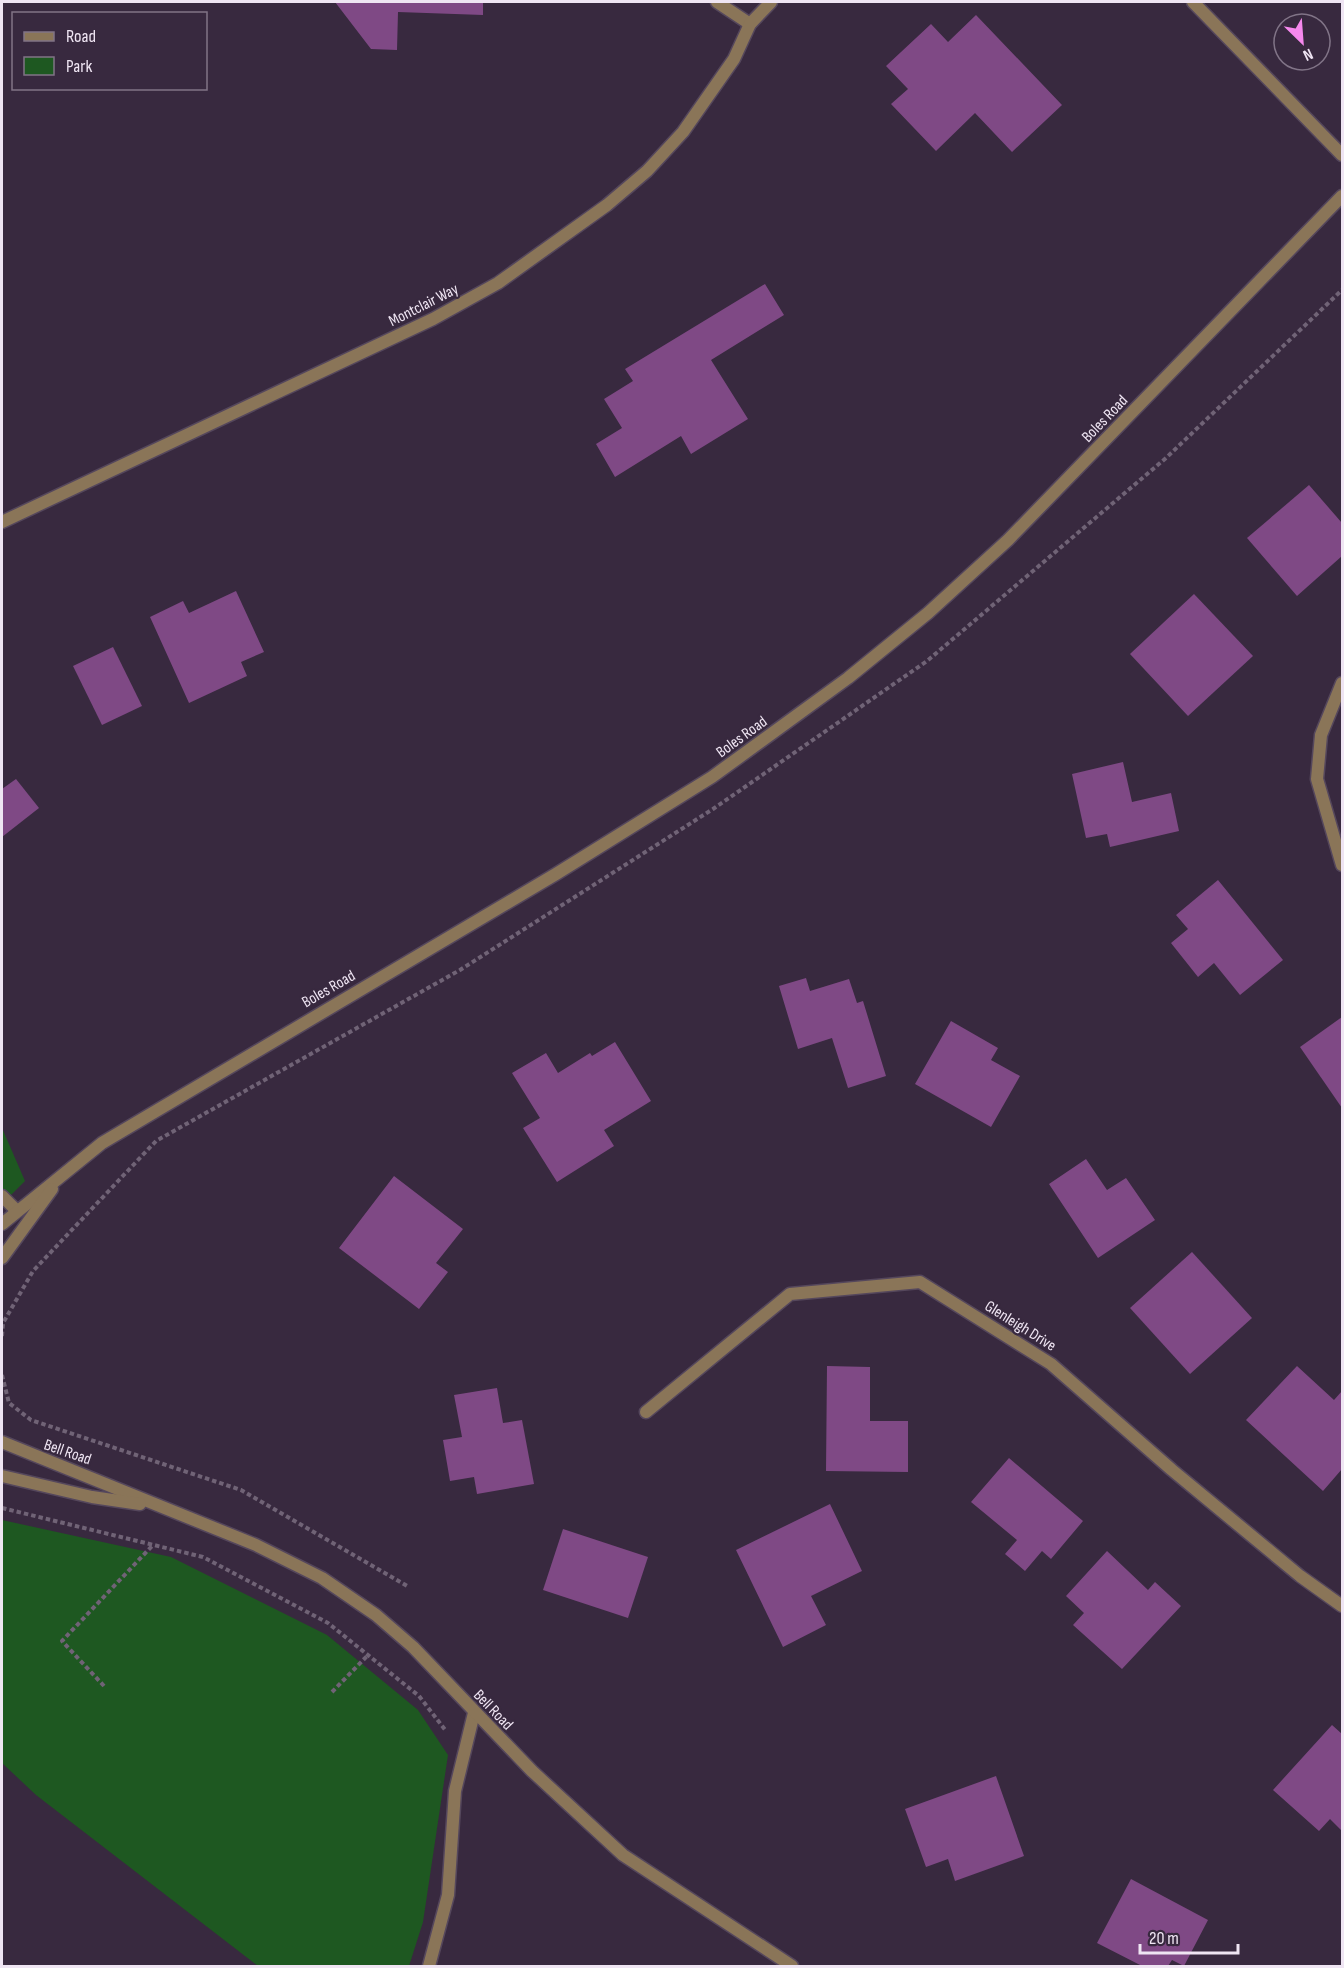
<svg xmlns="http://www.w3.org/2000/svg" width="1344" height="1968" font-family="'Sofia Sans Condensed',sans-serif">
  <rect width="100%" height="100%" fill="#38293f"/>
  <g fill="#1e5821">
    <polygon points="2,1128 25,1181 2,1204"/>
    <polygon points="2,1520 171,1557 327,1635 418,1710 448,1755 423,1922 409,1966 258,1966 36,1795 2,1763"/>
  </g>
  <g fill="#7f4985">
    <polygon points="335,2 483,2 483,15 398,12 397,50 371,49"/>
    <polygon points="976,15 1062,105 1012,152 975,113 936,151 891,104 908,89 886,66 931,24 948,42"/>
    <polygon points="765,284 784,315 711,360 748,419 691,454 681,436 615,477 596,444 622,428 604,399 633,381 625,369"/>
    <polygon points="1309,485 1342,523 1342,556 1297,596 1247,538"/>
    <polygon points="236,591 264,652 241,662 247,676 189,703 150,617 183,601 189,613"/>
    <polygon points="1194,594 1253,656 1188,716 1130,654"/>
    <polygon points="113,647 142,706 102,725 73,666"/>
    <polygon points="1123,762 1132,802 1171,793 1179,831 1110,847 1107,834 1086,838 1072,774"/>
    <polygon points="16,779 39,808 2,837 2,789"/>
    <polygon points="1218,880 1283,960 1240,995 1214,963 1198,977 1171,943 1188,929 1176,915"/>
    <polygon points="806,978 810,991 849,979 857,1003 863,1001 886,1076 848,1088 832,1038 798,1049 779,986"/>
    <polygon points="1342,1017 1342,1108 1300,1047"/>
    <polygon points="951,1021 998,1048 991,1060 1020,1076 991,1127 915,1084"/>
    <polygon points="615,1042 651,1101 604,1130 614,1146 557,1182 523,1128 540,1118 512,1073 546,1053 558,1073 590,1053 592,1056"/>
    <polygon points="1086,1159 1107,1190 1126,1178 1155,1220 1098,1258 1049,1184"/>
    <polygon points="394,1176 463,1229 436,1263 448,1272 419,1309 339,1248"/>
    <polygon points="1192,1252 1252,1318 1190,1374 1130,1308"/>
    <polygon points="827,1366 870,1367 870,1421 908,1421 908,1472 826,1471"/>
    <polygon points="1297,1366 1334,1400 1342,1391 1342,1469 1323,1491 1246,1420"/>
    <polygon points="497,1388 503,1423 522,1420 534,1484 477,1494 474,1477 450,1481 443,1440 462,1437 454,1395"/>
    <polygon points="1009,1458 1083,1521 1051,1559 1042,1551 1025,1571 1005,1554 1017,1540 971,1502"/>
    <polygon points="830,1504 862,1571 811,1596 826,1625 783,1647 736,1550"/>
    <polygon points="563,1529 648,1557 628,1618 543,1590"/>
    <polygon points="1107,1551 1148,1590 1155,1582 1181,1606 1122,1669 1073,1625 1084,1613 1066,1596"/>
    <polygon points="1332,1725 1342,1734 1342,1831 1330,1819 1319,1831 1273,1790"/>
    <polygon points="996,1776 1024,1856 955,1881 948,1859 926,1867 905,1809"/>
    <polygon points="1131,1879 1208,1920 1184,1966 1172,1960 1168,1966 1142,1966 1097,1943"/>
  </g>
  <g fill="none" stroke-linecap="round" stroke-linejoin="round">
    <defs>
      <g id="service">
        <polyline points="2,1196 17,1211"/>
        <polyline points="429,1966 448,1895 455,1791 474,1713"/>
      </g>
      <g id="minor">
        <polyline points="717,2 750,24"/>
        <polyline points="1193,2 1342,155"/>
        <polyline points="2,522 433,319 498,283 607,205 647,171 683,132 734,59 750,24 771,2"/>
        <polyline points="1342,683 1321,735 1317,779 1342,865"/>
        <polyline points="646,1412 790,1294 920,1282 1051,1364 1172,1470 1300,1576 1342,1606"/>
      </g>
      <g id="tertiary">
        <polyline points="2,1224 102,1143 556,874 712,777 848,678 928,613 1008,540 1342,196"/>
        <polyline points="2,1258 52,1189"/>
        <polyline points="2,1442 256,1545 322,1578 376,1615 413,1647 532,1771 623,1855 792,1966"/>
        <polyline points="2,1476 92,1497 140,1504"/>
      </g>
    </defs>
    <use href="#service" stroke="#55475c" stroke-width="15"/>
    <use href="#minor" stroke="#55475c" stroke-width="15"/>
    <use href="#tertiary" stroke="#55475c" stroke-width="15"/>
    <g stroke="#706376" stroke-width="4" stroke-dasharray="4.5 3" stroke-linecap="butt">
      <polyline points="2,1336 3,1323 33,1271 156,1141 460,970 713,809 927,661 1166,458 1342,290"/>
      <polyline points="2,1375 9,1403 31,1420 241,1490 409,1587"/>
      <polyline points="2,1508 203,1557 328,1623 419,1696 446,1731"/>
      <polyline points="104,1686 62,1641 152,1546"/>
      <polyline points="332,1692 368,1655"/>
    </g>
    <use href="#service" stroke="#8a7558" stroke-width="12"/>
    <use href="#minor" stroke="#8a7558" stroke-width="12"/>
    <use href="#tertiary" stroke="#8a7558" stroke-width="12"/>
  </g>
  <g text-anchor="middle" stroke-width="4.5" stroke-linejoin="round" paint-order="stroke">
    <g font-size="16" fill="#efe5f3" stroke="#38293f">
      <text transform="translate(423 304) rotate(-27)" y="6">Montclair Way</text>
      <text transform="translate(1104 418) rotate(-46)" y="6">Boles Road</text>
      <text transform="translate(741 736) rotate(-36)" y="6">Boles Road</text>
      <text transform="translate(328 988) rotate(-30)" y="6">Boles Road</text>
      <text transform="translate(1021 1325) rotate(32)" y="6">Glenleigh Drive</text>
      <text transform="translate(68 1451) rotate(19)" y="6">Bell Road</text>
      <text transform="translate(494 1709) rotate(46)" y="6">Bell Road</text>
    </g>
  </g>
  <rect width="1344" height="1968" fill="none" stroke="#efe5f3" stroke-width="6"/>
  <rect x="12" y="12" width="195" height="78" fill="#38293f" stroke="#817487" stroke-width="1.5"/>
  <rect x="24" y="32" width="30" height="9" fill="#8a7558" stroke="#817487" stroke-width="1.5"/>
  <text x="66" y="42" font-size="18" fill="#efe5f3">Road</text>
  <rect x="24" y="57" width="30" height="18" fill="#1e5821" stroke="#817487" stroke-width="1.5"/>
  <text x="66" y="72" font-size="18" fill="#efe5f3">Park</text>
  <g transform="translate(1302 42) rotate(155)"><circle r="28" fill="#38293f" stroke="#817487" stroke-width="1.5"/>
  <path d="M0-4.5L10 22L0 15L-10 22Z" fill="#f688ed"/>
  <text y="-9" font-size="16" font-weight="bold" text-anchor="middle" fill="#efe5f3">N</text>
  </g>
  <path d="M1140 1944v9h98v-9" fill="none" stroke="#efe5f3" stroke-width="3"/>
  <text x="1149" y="1944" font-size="18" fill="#efe5f3" stroke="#38293f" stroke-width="4.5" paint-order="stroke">20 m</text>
</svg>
